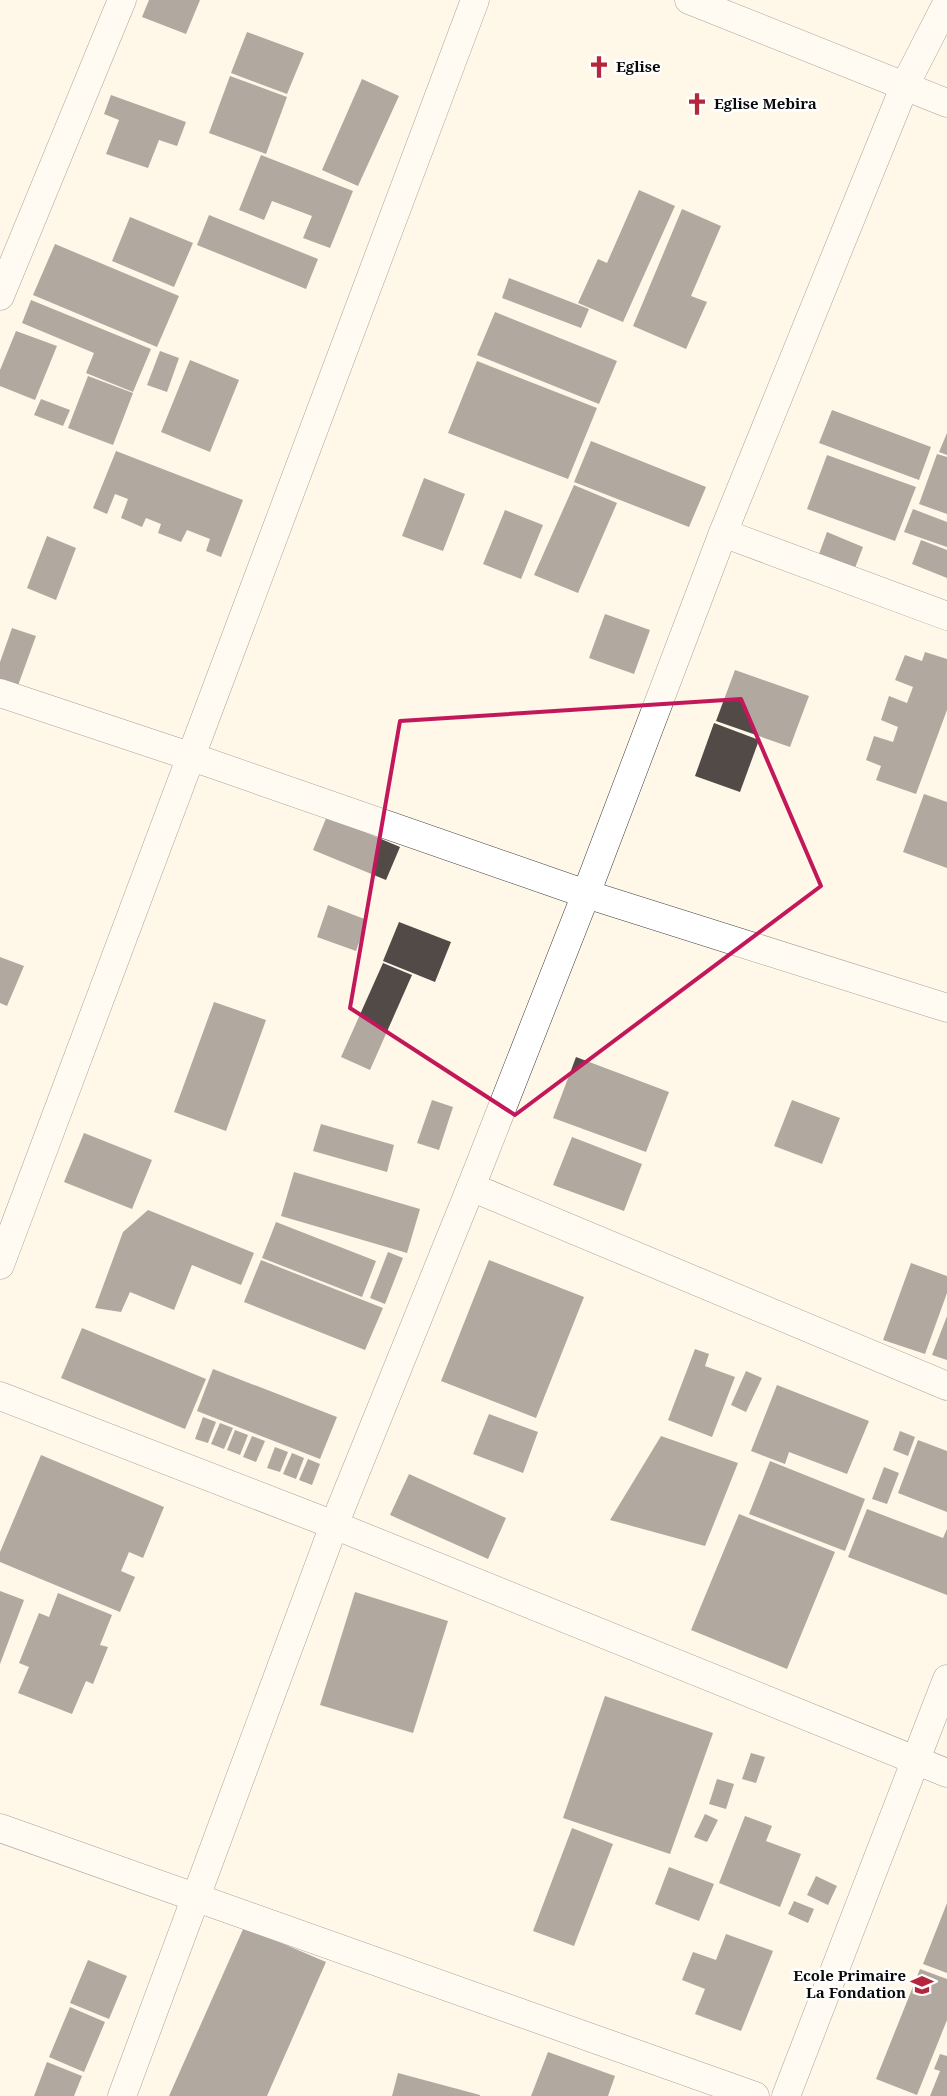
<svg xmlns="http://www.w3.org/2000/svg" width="947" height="2096" font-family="'Noto Serif',serif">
  <rect width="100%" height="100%" fill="#fff7e7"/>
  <g fill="#524a47">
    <polygon points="149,0 200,0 186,34 142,17"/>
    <polygon points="247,32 304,53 287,94 231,73"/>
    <polygon points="230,76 287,97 266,154 209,133"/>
    <polygon points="362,79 399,96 358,186 322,170"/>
    <polygon points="111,95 186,122 177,146 159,140 148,168 106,154 119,120 104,114"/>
    <polygon points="261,155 353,191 330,248 303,238 312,216 272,201 264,220 239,210"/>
    <polygon points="639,190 675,206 623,322 578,303 598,259 607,263"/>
    <polygon points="682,209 721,226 691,296 707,302 686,349 633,326"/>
    <polygon points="209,215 318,259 306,289 197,245"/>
    <polygon points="130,217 193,243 174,287 112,261"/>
    <polygon points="55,244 179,296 157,347 33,295"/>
    <polygon points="509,278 589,309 581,328 502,298"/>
    <polygon points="31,300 151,349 133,392 86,373 94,353 22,323"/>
    <polygon points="495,312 617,361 599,404 477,355"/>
    <polygon points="16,331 57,346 35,400 0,386 0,370"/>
    <polygon points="160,351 179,358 167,392 147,385"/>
    <polygon points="190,360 239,380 210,452 161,432"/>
    <polygon points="477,361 597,408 568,479 448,433"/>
    <polygon points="88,376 133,393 113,445 68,428"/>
    <polygon points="41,399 70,410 63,426 34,415"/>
    <polygon points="832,410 931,447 919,480 819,443"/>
    <polygon points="947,433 947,455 939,452"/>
    <polygon points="591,441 706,487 689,527 574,482"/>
    <polygon points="116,451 243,500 221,557 206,551 210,539 187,530 181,542 158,533 161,524 146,518 142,527 121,518 128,499 115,494 107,514 93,508"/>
    <polygon points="937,454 947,457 947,514 919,504"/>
    <polygon points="827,455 916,487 895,541 807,509"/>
    <polygon points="424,478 465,494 443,551 402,536"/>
    <polygon points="574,485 617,503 578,593 534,575"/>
    <polygon points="913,509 947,522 947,547 904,532"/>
    <polygon points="505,510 543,525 521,579 483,564"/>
    <polygon points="827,532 863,547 855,568 819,554"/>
    <polygon points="47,536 76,548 56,600 27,588"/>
    <polygon points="921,540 947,550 947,578 912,564"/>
    <polygon points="605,614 650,630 634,674 589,658"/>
    <polygon points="12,628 36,636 16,691 0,686 0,662"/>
    <polygon points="925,652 947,659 947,710 916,794 876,780 881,766 866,760 874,736 893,742 898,727 881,720 889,696 907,703 913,687 895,680 905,655 922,661"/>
    <polygon points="735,670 809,696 790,747 716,721"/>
    <polygon points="714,723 759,740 740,792 695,776"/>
    <polygon points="924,794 947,802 947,868 903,852"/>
    <polygon points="327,816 400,847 386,880 313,850"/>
    <polygon points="328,905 367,920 356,951 317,937"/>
    <polygon points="399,922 451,942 435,982 383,961"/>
    <polygon points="0,957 24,966 7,1006 0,1003"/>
    <polygon points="383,963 412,975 370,1070 341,1057"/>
    <polygon points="214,1002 266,1020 226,1131 174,1112"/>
    <polygon points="576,1057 669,1092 646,1152 553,1118"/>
    <polygon points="432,1100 453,1107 439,1150 417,1143"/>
    <polygon points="792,1100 840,1118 822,1164 774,1146"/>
    <polygon points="321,1124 394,1145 387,1172 313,1151"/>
    <polygon points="84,1133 152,1160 132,1209 64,1182"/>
    <polygon points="572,1137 642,1164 624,1211 553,1185"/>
    <polygon points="294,1172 420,1209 407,1253 281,1216"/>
    <polygon points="148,1210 254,1253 241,1285 192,1265 174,1310 130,1292 121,1312 95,1308 123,1232"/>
    <polygon points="276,1222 376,1261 362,1297 262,1258"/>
    <polygon points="388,1252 403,1258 385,1304 370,1298"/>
    <polygon points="261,1260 383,1308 365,1350 244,1302"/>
    <polygon points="489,1260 584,1297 536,1418 441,1381"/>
    <polygon points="911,1263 947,1276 947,1293 925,1354 883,1340"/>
    <polygon points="947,1316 947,1360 932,1355"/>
    <polygon points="82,1328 206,1379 185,1429 61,1378"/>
    <polygon points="695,1349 709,1354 705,1366 735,1377 712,1437 668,1420"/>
    <polygon points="213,1369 337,1417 320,1459 197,1411"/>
    <polygon points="746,1371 762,1378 746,1412 731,1405"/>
    <polygon points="777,1385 869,1421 847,1474 789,1452 785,1464 751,1451"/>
    <polygon points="489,1414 538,1432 523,1473 473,1454"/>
    <polygon points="203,1417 216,1422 208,1443 195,1439"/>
    <polygon points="220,1423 233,1428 224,1449 211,1444"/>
    <polygon points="235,1430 248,1435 240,1455 227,1450"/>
    <polygon points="900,1431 915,1437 908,1456 893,1450"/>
    <polygon points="252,1436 265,1441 256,1462 243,1457"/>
    <polygon points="661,1436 738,1463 705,1546 610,1520"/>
    <polygon points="918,1440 947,1451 947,1512 898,1493"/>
    <polygon points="275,1447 288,1452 280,1472 267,1468"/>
    <polygon points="292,1453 304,1458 296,1479 283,1474"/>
    <polygon points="41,1455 164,1507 143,1558 129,1552 121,1571 135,1577 120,1612 0,1562 0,1552"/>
    <polygon points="308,1459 320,1464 312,1485 299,1480"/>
    <polygon points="770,1461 865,1499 845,1551 749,1514"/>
    <polygon points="884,1467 899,1473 887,1504 872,1499"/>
    <polygon points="409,1474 506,1518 488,1559 390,1515"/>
    <polygon points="867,1509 943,1538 947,1529 947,1595 848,1557"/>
    <polygon points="739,1514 835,1552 787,1669 691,1630"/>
    <polygon points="0,1591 24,1600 0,1664"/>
    <polygon points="355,1592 448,1621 413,1733 320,1705"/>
    <polygon points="58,1593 112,1615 100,1645 108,1647 93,1684 86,1681 72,1714 18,1693 29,1667 19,1663 39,1613 49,1617"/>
    <polygon points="605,1696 713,1733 670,1854 563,1818"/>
    <polygon points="751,1753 765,1757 756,1783 742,1779"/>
    <polygon points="717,1779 734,1784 726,1809 709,1804"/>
    <polygon points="705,1814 718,1820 707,1842 694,1837"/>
    <polygon points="745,1816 772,1826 766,1841 801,1854 780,1907 719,1883"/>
    <polygon points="572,1828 613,1844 574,1946 533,1931"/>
    <polygon points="669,1867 714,1884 699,1921 655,1904"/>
    <polygon points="816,1876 837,1886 828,1905 807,1895"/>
    <polygon points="794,1901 814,1909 808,1923 788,1914"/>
    <polygon points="947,1903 947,1973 923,1964"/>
    <polygon points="244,1927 326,1962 267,2096 169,2096"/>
    <polygon points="726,1934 773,1951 741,2031 695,2014 705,1989 682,1980 693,1952 716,1960"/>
    <polygon points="88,1960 127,1976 109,2019 70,2003"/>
    <polygon points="920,1969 947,1979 947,2020 917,2095 876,2079"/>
    <polygon points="70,2007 105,2022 84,2072 49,2057"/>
    <polygon points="548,2052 615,2076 608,2096 531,2096"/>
    <polygon points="940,2054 947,2056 947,2096 930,2096 940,2071 934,2069"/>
    <polygon points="47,2062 82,2076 74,2096 34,2096"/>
    <polygon points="398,2073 480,2095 480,2096 392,2096"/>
  </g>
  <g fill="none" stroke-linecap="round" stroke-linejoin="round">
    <defs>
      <g id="minor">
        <polyline points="689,0 947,103"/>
        <polyline points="0,296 122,0"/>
        <polyline points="723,533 947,616"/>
        <polyline points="0,693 192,757 586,894 947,1008"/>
        <polyline points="471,1187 947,1386"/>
        <polyline points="0,1265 475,0"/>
        <polyline points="0,1396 334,1525 947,1773"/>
        <polyline points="0,1828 755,2096"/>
        <polyline points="122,2096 334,1525 471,1187 586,894 723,533 905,85 947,3"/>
        <polyline points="786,2096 947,1679"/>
      </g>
    </defs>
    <use href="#minor" stroke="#3d3d3d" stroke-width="29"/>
    <use href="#minor" stroke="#fff" stroke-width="28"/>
  </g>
  <path d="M0 0H947V2096H0ZM 741,699 L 821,886 L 515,1115 L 350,1008 L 400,721 Z" fill="#fff7e7" fill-opacity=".55" fill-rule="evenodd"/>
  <path fill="none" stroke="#c2185b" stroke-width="4" stroke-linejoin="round" d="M 741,699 L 821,886 L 515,1115 L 350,1008 L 400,721 Z"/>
  <defs>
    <symbol id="church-bare" viewBox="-9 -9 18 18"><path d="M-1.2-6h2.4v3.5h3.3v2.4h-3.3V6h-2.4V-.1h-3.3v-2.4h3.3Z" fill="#b5263d" stroke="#fff" stroke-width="2.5" paint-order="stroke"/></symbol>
    <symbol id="school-bare" viewBox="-9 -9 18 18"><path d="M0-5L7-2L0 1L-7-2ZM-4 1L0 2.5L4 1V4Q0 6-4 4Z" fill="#b5263d" stroke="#fff" stroke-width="2.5" paint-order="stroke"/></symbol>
  </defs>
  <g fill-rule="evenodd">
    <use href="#church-bare" x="583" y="51" width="32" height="32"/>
    <use href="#church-bare" x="681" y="88" width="32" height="32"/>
    <use href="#school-bare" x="906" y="1969" width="32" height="32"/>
  </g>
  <g text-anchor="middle" stroke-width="5" stroke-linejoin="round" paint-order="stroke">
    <g font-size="15" font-weight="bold" fill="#0a0a0a" stroke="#fff" text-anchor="start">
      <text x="616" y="72">Eglise</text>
      <text x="714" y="109">Eglise Mebira</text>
      <text x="906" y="1981" text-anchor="end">Ecole Primaire<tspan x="906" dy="17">La Fondation</tspan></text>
    </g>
  </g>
</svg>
